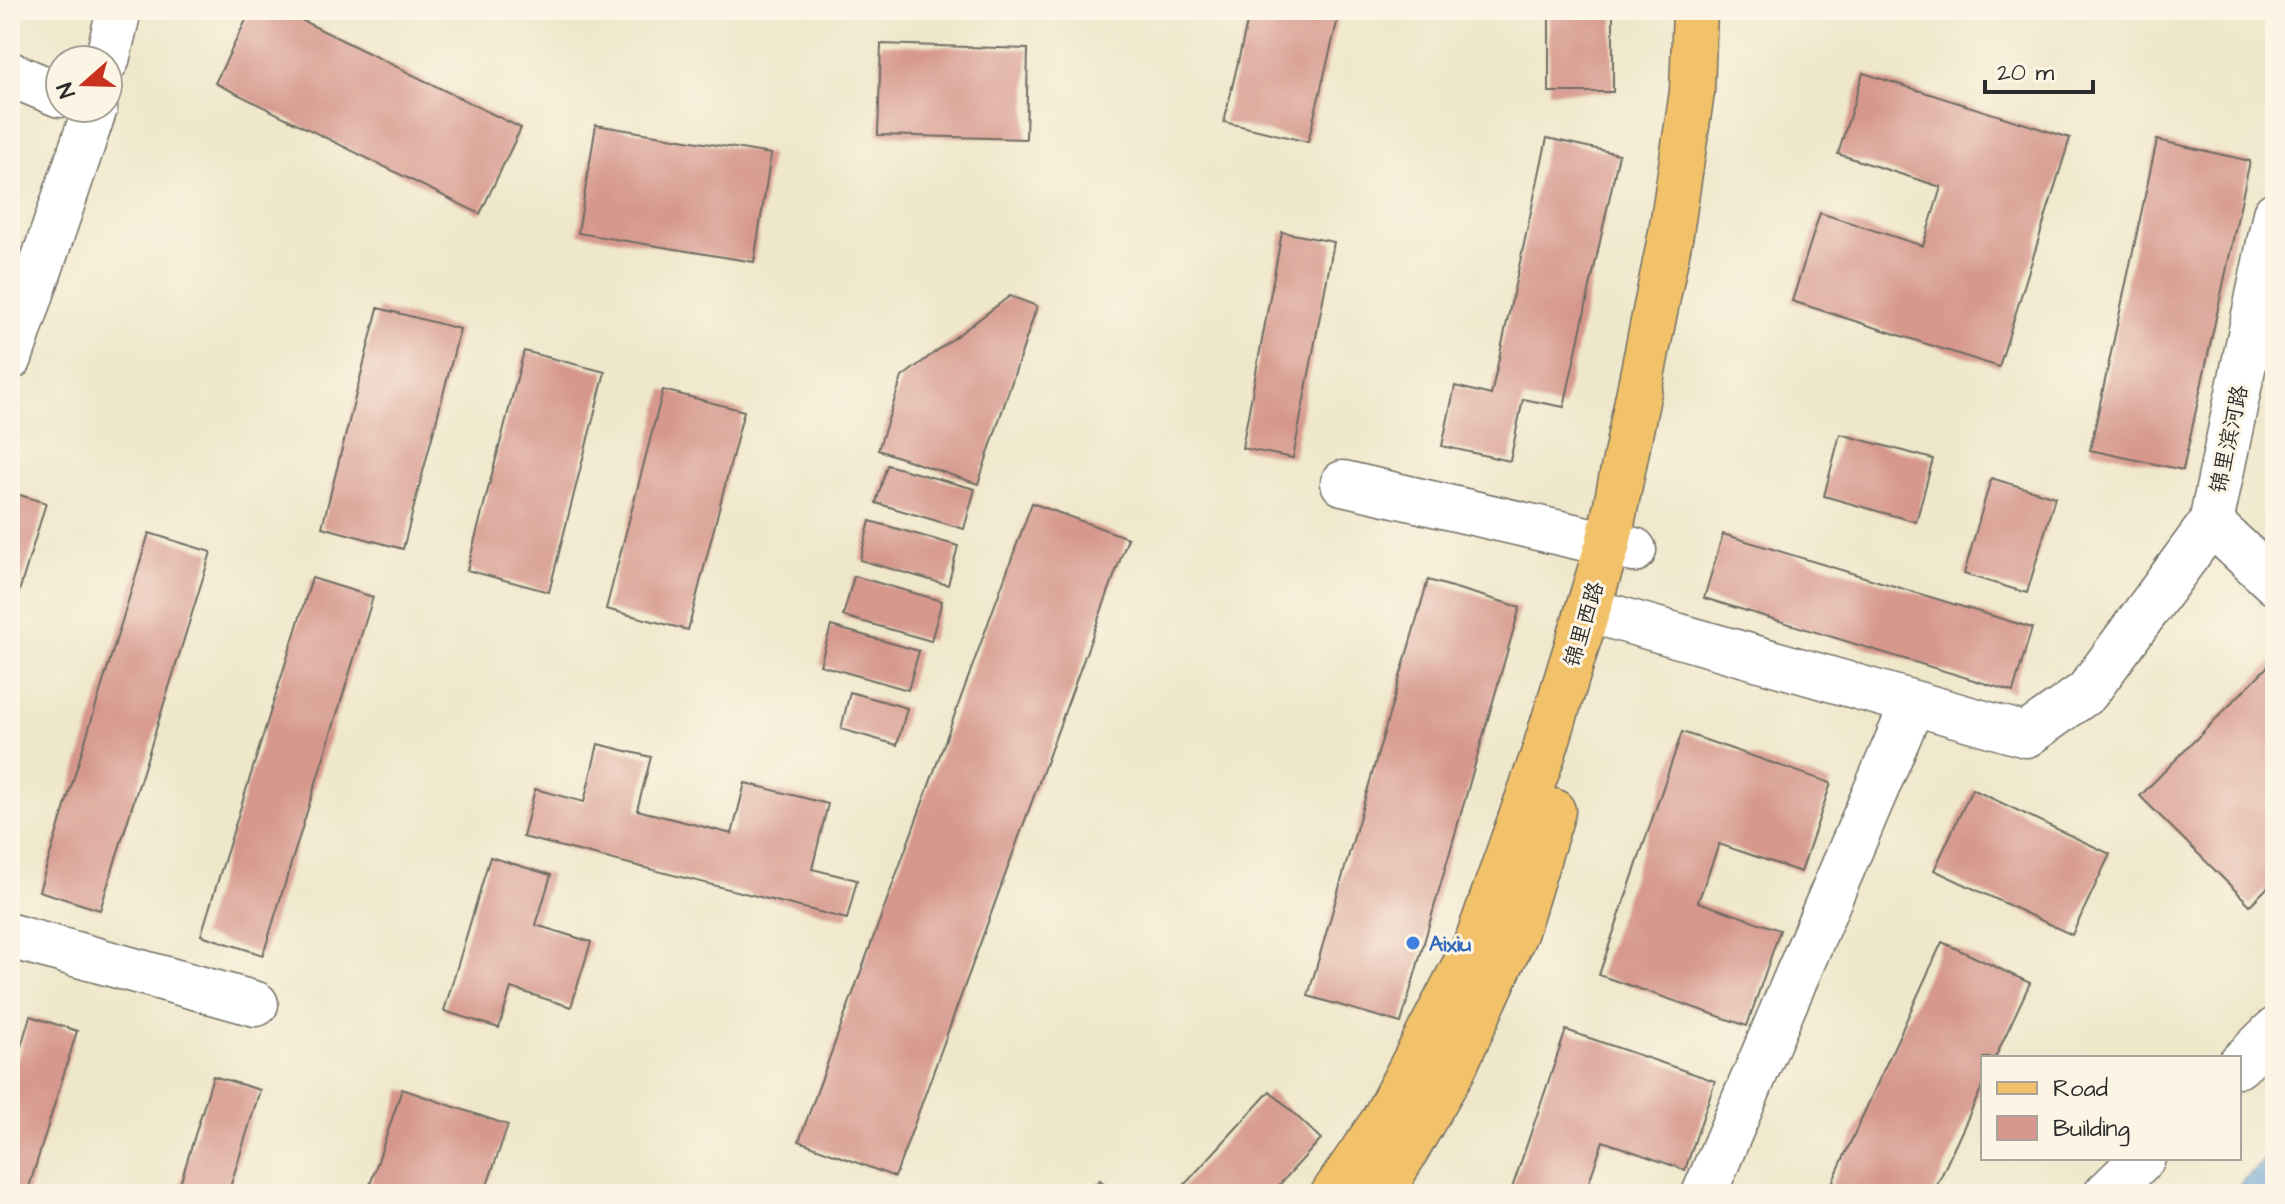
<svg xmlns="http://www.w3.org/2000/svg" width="2285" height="1204" font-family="'Architects Daughter','LXGW WenKai TC',sans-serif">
  <rect width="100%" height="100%" fill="#fcf5e5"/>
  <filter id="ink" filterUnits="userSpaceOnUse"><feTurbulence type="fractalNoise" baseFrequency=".0125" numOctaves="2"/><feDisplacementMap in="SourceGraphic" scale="16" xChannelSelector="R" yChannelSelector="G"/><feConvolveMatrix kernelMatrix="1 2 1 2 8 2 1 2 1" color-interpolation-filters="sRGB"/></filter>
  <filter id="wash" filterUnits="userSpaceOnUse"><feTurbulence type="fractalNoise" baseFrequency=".006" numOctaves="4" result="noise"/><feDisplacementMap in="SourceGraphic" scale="32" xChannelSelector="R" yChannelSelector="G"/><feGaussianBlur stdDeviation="1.8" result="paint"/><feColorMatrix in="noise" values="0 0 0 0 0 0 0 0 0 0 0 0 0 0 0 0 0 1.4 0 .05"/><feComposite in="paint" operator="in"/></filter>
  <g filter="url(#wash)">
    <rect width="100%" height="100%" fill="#efe7ca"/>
    <polygon fill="#65a0d5" stroke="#486680" stroke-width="2" points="2275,1149 2275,1194 2231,1194"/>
    <g id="blocks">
      <g fill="#d6978c">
        <polygon points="251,10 281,10 521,128 480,214 215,83"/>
        <polygon points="1250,10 1340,10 1308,142 1224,122"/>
        <rect x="1549" y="10" width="64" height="82"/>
        <polygon points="881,44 1028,49 1026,139 878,135"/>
        <polygon points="1863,73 2070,138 1999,367 1792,301 1820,213 1923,246 1941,187 1838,154"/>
        <polygon points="596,125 771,154 754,262 578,233"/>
        <polygon points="1547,138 1619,154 1564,407 1523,399 1510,461 1442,446 1455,386 1491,395"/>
        <polygon points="2157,140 2250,161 2183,470 2090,450"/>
        <polygon points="1282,232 1334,242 1293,458 1242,448"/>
        <polygon points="1010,296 1037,306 978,484 878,450 902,377"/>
        <polygon points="378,308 460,329 403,549 322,527"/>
        <polygon points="524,351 605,372 549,592 467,570"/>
        <polygon points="663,390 744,411 688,630 606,609"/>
        <polygon points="1840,434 1933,459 1916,522 1824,496"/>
        <polygon points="887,465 975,489 964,529 876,503"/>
        <polygon points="1991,478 2055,497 2027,593 1964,574"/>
        <polygon points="10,492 46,503 11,618 10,617"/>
        <polygon points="1032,503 1128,538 895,1177 799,1141"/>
        <polygon points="870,521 958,546 948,585 860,560"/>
        <polygon points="149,533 211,552 100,910 39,891"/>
        <polygon points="1723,534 2032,628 2013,692 1704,598"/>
        <polygon points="854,576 942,601 931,641 843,616"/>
        <polygon points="312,578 373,597 263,955 201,935"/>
        <polygon points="1428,580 1520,607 1401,1023 1308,996"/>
        <polygon points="831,626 919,651 908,690 820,665"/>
        <polygon points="2275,659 2275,880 2250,905 2140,796"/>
        <polygon points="850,692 907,708 897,745 841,729"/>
        <polygon points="1682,732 1831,783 1801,872 1719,844 1698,902 1780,930 1747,1026 1599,975"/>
        <polygon points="598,744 651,757 637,810 732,834 745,783 828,804 812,869 857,880 847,919 523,837 535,789 584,802"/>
        <polygon points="1972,789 2110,854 2072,935 1934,870"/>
        <polygon points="490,857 551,875 536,925 591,942 571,1007 511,988 499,1028 444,1011"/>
        <polygon points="1942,942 2030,983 1995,1058 1983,1058 1983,1085 1933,1194 1827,1194"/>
        <polygon points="30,1016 77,1031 27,1194 10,1194 10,1084"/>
        <polygon points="1566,1030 1715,1081 1685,1170 1603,1141 1585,1194 1510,1194"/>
        <polygon points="213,1076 260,1090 228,1194 177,1194"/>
        <polygon points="402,1089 508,1125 484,1194 367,1194"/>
        <polygon points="1270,1091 1321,1139 1271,1194 1176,1194"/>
        <polygon points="1100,1180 1115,1194 1088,1194"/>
      </g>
    </g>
  </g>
  <g filter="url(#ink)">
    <use href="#blocks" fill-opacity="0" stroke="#706d63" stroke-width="2"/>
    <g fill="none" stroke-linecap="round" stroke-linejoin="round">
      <defs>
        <g id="minor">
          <polyline points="107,60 119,10"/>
          <polyline points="10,74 60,95"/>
          <polyline points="10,358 95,108"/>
          <polyline points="1343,483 1634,550"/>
          <polyline points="2211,523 2275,214"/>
          <polyline points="1613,617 2026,735 2087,692 2211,523 2275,583"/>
          <polyline points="10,936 256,1004"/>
          <polyline points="2239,1065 2275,1030"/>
          <polyline points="1704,1194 1913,703"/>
          <polyline points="2106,1194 2143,1158"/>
        </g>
        <g id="major">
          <polyline points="1333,1194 1383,1121 1477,941 1543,755 1608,544 1671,233 1692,92 1695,10"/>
          <polyline points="1381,1194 1453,1070 1516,931 1553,811"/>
        </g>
      </defs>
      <use href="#minor" stroke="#706d63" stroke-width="47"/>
      <use href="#major" stroke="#706d63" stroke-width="47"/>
      <use href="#minor" stroke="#fff" stroke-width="44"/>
      <use href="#major" stroke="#f2c26a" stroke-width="44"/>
    </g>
  </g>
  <circle fill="#3f7fe0" stroke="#fcf5e5" stroke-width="3" cx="1413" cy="943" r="8"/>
  <g text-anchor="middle" stroke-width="6" stroke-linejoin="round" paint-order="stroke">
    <g font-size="22" fill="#2b2b2b" stroke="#fcf5e5">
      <text transform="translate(2228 439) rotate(-78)" y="8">锦里滨河路</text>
      <text transform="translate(1583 624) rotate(-73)" y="8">锦里西路</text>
    </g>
    <g font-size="22" font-weight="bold" fill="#366cbe" stroke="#fcf5e5" text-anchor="start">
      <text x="1429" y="951">Aixiu</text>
    </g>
  </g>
  <rect width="2285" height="1204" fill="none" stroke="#fcf5e5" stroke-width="40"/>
  <rect x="1981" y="1056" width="260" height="104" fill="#fcf5e5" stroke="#a8a49b" stroke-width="2"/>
  <rect x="1997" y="1082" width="40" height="12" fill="#f2c26a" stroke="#a8a49b" stroke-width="2"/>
  <text x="2053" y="1096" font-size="24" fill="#2b2b2b">Road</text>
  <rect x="1997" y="1116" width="40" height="24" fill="#d6978c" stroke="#a8a49b" stroke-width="2"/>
  <text x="2053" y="1136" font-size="24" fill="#2b2b2b">Building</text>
  <g transform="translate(84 84) rotate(250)"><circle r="38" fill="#fcf5e5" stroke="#a8a49b" stroke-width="2"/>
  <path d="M0-6L14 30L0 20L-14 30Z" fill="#c8321e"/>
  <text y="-12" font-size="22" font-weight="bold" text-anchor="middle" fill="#2b2b2b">N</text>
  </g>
  <path d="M1985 80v12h108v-12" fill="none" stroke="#2b2b2b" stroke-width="4"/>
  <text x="1997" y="80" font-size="24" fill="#2b2b2b" stroke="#fcf5e5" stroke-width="6" paint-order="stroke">20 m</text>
</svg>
